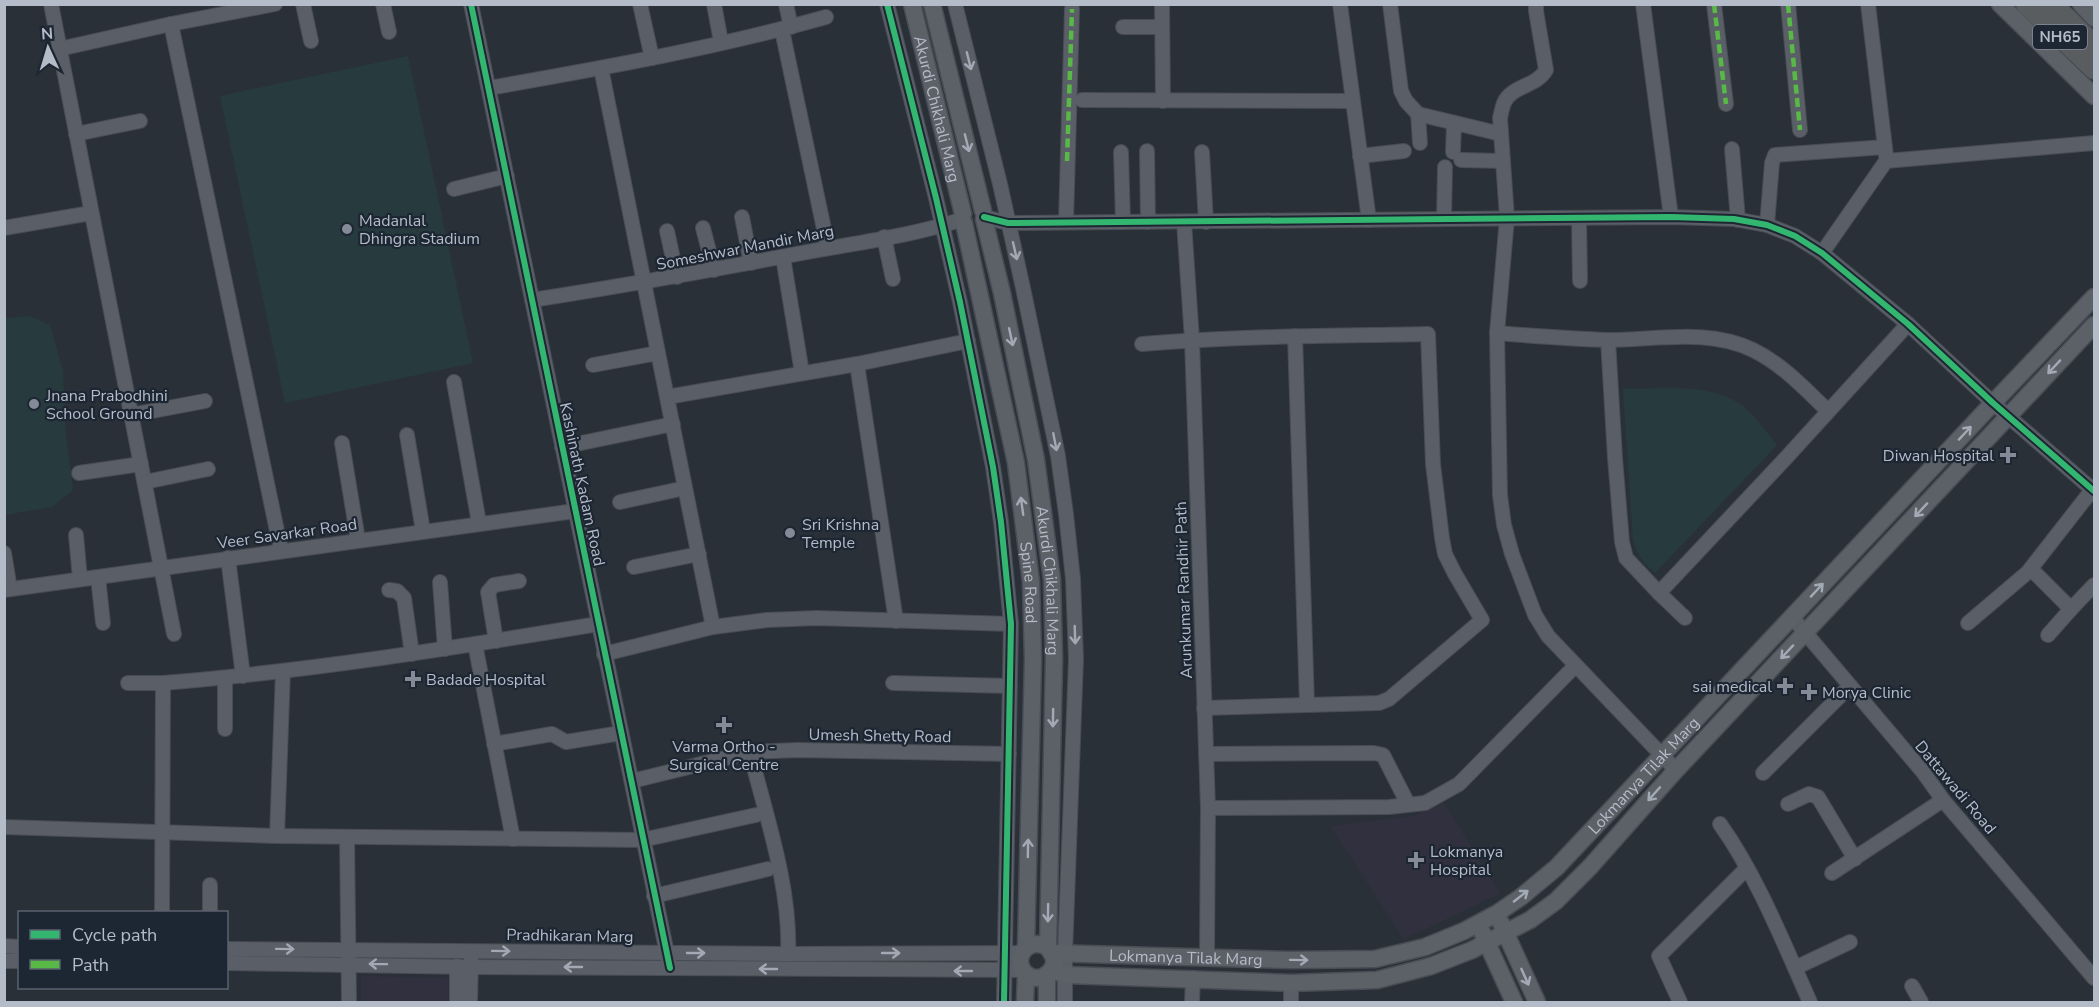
<svg xmlns="http://www.w3.org/2000/svg" width="2099" height="1007" font-family="'Nunito Sans',sans-serif">
  <rect width="100%" height="100%" fill="#2a3038"/>
  <g fill="#31303e">
    <polygon points="1444,803 1500,894 1404,939 1330,826 1413,816"/>
    <polygon points="361,976 461,978 460,1002 361,1002"/>
  </g>
  <g fill="#273a3e">
    <polygon points="408,56 473,363 285,403 220,96"/>
    <polygon points="30,316 50,325 63,371 66,436 73,490 52,507 5,515 5,318"/>
    <path d="M 1623,389 C 1661,389 1712,382 1744,407 C 1756,417 1767,433 1777,445 L 1655,573 C 1643,563 1638,555 1633,540 Z"/>
  </g>
  <g fill="none" stroke-linecap="round" stroke-linejoin="round">
    <defs>
      <g id="minor">
        <polyline points="51,4 174,634"/>
        <polyline points="303,4 311,41"/>
        <polyline points="383,4 389,32"/>
        <polyline points="471,4 670,968"/>
        <polyline points="640,4 652,58"/>
        <polyline points="714,4 721,42"/>
        <polyline points="786,4 791,27"/>
        <polyline points="887,4 936,198 960,302 993,467 1001,522 1011,624 1004,1002"/>
        <polyline points="955,4 1000,184 1023,288 1058,456 1066,514 1073,579 1076,659 1065,954 1065,1002"/>
        <polyline points="1162,4 1163,101"/>
        <polyline points="1340,4 1369,220"/>
        <polyline points="1390,4 1401,91 1406,101 1418,114 1501,134"/>
        <path d="M 1536,4 L 1536,11 L 1546,70 C 1536,87 1512,85 1504,103 C 1502,108 1501,114 1500,118 L 1507,218 L 1497,333 L 1500,495 L 1504,525 L 1512,554 L 1535,615 L 1548,636 L 1676,770"/>
        <polyline points="1643,4 1671,217"/>
        <polyline points="1714,4 1726,104"/>
        <polyline points="1788,4 1800,130"/>
        <polyline points="1868,4 1886,156"/>
        <polyline points="171,24 281,550"/>
        <polyline points="1123,27 1162,27"/>
        <polyline points="782,30 828,248"/>
        <polyline points="59,49 171,24 275,4"/>
        <polyline points="601,68 713,627"/>
        <path d="M 489,88 C 602,68 716,48 826,17"/>
        <polyline points="1082,100 1352,101"/>
        <polyline points="1418,114 1420,143"/>
        <polyline points="76,134 140,121"/>
        <polyline points="1732,149 1738,220"/>
        <polyline points="1147,151 1148,222"/>
        <polyline points="1121,152 1123,222"/>
        <polyline points="1202,152 1206,222"/>
        <polyline points="1453,152 1454,123"/>
        <polyline points="1360,156 1404,151"/>
        <polyline points="1461,160 1503,161"/>
        <polyline points="454,189 507,176"/>
        <polyline points="742,217 751,263"/>
        <polyline points="984,217 1008,223 1671,217 1734,219 1767,225 1795,236 1822,253 1908,324 1993,403 2094,491"/>
        <polyline points="1579,218 1580,281"/>
        <polyline points="1444,219 1445,167"/>
        <polyline points="1066,222 1072,9"/>
        <polyline points="1184,222 1192,340 1208,808 1207,957"/>
        <polyline points="1767,225 1772,163 1775,155 1885,147"/>
        <polyline points="4,228 91,213"/>
        <polyline points="703,228 714,270"/>
        <polyline points="667,231 677,277"/>
        <polyline points="884,237 893,279"/>
        <polyline points="1822,253 1886,161 2094,143"/>
        <polyline points="783,257 802,373"/>
        <path d="M 532,300 C 622,286 712,270 802,253 C 855,243 912,236 963,219"/>
        <path d="M 1497,333 C 1534,336 1571,339 1608,340 C 1656,340 1708,328 1753,350 C 1782,364 1805,389 1828,411"/>
        <polyline points="1295,336 1307,704"/>
        <polyline points="1608,340 1615,458 1622,542 1626,558 1659,593 1785,459 1908,324"/>
        <path d="M 1142,344 C 1237,336 1332,336 1428,334 L 1433,464 L 1442,538 L 1445,554 L 1455,574 L 1482,620 L 1389,699 L 1379,703 L 1204,708"/>
        <polyline points="857,364 896,621"/>
        <polyline points="593,365 658,353"/>
        <polyline points="454,382 479,523"/>
        <polyline points="667,397 857,364 968,341"/>
        <polyline points="131,415 205,401"/>
        <polyline points="407,435 423,531"/>
        <polyline points="342,443 358,540"/>
        <polyline points="562,447 673,424"/>
        <polyline points="79,473 141,464"/>
        <polyline points="145,482 208,469"/>
        <polyline points="620,502 685,488"/>
        <polyline points="76,535 80,579"/>
        <polyline points="4,553 10,589"/>
        <polyline points="228,558 243,676"/>
        <polyline points="634,567 699,554"/>
        <polyline points="2031,569 2071,609 2094,585"/>
        <polyline points="98,577 103,623"/>
        <polyline points="440,582 445,649"/>
        <polyline points="4,590 575,511"/>
        <polyline points="389,590 397,591 404,598 412,654"/>
        <polyline points="1659,593 1685,618"/>
        <polyline points="1792,617 1923,772 1943,800 2094,978"/>
        <polyline points="1968,623 2028,572 2092,490"/>
        <polyline points="2048,635 2071,609"/>
        <polyline points="496,641 488,592 494,585 519,581"/>
        <polyline points="475,644 513,839"/>
        <polyline points="604,654 713,627 767,620 817,618 1011,624"/>
        <polyline points="128,683 163,683"/>
        <polyline points="893,683 1010,686"/>
        <polyline points="225,729 225,678"/>
        <polyline points="494,744 552,734 566,742 621,733"/>
        <path d="M 750,752 C 766,816 791,888 788,954"/>
        <polyline points="1206,754 1374,753 1383,755 1408,804"/>
        <polyline points="1763,773 1850,686"/>
        <polyline points="632,781 750,752 797,750 1009,754"/>
        <polyline points="1788,804 1809,794 1818,797 1855,859"/>
        <polyline points="1208,808 1389,807 1425,803 1459,784 1575,666"/>
        <path d="M 1720,824 C 1757,876 1784,944 1810,1002"/>
        <polyline points="4,827 277,836 642,840 756,815"/>
        <polyline points="277,836 283,671"/>
        <polyline points="347,837 349,1002"/>
        <polyline points="1832,873 1943,800"/>
        <polyline points="654,896 768,869"/>
        <path d="M 162,912 L 163,683 C 309,671 454,648 598,624"/>
        <polyline points="210,912 210,885"/>
        <polyline points="4,946 20,947"/>
        <polyline points="226,949 783,954 1022,953"/>
        <polyline points="4,961 20,961"/>
        <polyline points="226,963 471,967 1022,970"/>
        <polyline points="457,966 457,1002"/>
        <polyline points="1795,968 1850,942"/>
        <polyline points="1291,983 1291,1002"/>
        <polyline points="1912,986 1921,1002"/>
        <polyline points="470,1002 471,959"/>
        <polyline points="1192,1002 1193,978"/>
        <polyline points="1680,1002 1659,956 1747,868"/>
      </g>
      <g id="major">
        <path id="s1" d="M 912,4 L 963,214"/>
        <polyline points="932,4 983,211"/>
        <polyline points="2000,4 2094,96"/>
        <polyline points="2081,4 2094,18"/>
        <path id="s2" d="M 984,219 L 1002,293 L 1036,460 L 1052,580 L 1054,659 L 1048,948"/>
        <path id="s3" d="M 964,223 L 1016,463 L 1031,582 L 1033,659 L 1026,948"/>
        <polyline points="1501,923 1537,1002"/>
        <polyline points="1482,932 1514,1002"/>
        <circle cx="1037" cy="961" r="17"/>
        <path id="s4" d="M 1051,953 L 1290,960 L 1375,959 L 1425,947 L 1464,931 L 1496,914 L 1521,897 L 1557,867 L 1993,403 L 2094,297"/>
        <polyline points="1051,970 1066,975 1291,983 1377,980 1431,966 1472,950 1530,920 1556,901 1590,867 1676,770 2094,325"/>
        <polyline points="1025,1002 1026,974"/>
        <polyline points="1047,1002 1047,974"/>
      </g>
      <g id="highway">
        <polyline points="2026,4 2094,69"/>
        <polyline points="2052,4 2094,45"/>
      </g>
    </defs>
    <use href="#minor" stroke="#484c53" stroke-width="16"/>
    <use href="#major" stroke="#484c55" stroke-width="19"/>
    <use href="#highway" stroke="#474c53" stroke-width="22"/>
    <use href="#minor" stroke="#5a5e66" stroke-width="14"/>
    <use href="#major" stroke="#5c6168" stroke-width="16"/>
    <use href="#highway" stroke="#5a5d60" stroke-width="20"/>
    <g stroke="#58b947" stroke-width="4.5" stroke-dasharray="9 4.5" stroke-linecap="butt">
      <polyline points="1714,4 1726,104"/>
      <polyline points="1788,4 1800,130"/>
      <polyline points="1067,161 1072,9"/>
    </g>
    <defs>
      <g id="cycleway">
        <polyline points="471,4 670,968"/>
        <polyline points="887,4 936,198 960,302 993,467 1001,522 1011,624 1004,1002"/>
        <polyline points="984,217 1008,223 1671,217 1734,219 1767,225 1795,236 1822,253 1908,324 1993,403 2094,491"/>
      </g>
    </defs>
    <use href="#cycleway" stroke="#1d2633" stroke-width="10"/>
    <use href="#cycleway" stroke="#33b770" stroke-width="6"/>
  </g>
  <defs><path id="oneway-shaft" d="M-6 0H5M1.5-3L5.5 0L1.5 3" fill="none" stroke-width="1.6" stroke-linecap="round" stroke-linejoin="round" transform="scale(1.5)"/></defs>
  <g stroke="#a2a9b5">
    <use href="#oneway-shaft" transform="translate(969 61) rotate(76)"/>
    <use href="#oneway-shaft" transform="translate(1015 251) rotate(77)"/>
    <use href="#oneway-shaft" transform="translate(1055 442) rotate(79)"/>
    <use href="#oneway-shaft" transform="translate(1075 635) rotate(88)"/>
    <use href="#oneway-shaft" transform="translate(285 949) rotate(1)"/>
    <use href="#oneway-shaft" transform="translate(501 951) rotate(1)"/>
    <use href="#oneway-shaft" transform="translate(696 953)"/>
    <use href="#oneway-shaft" transform="translate(891 953)"/>
    <use href="#oneway-shaft" transform="translate(378 964) rotate(-179)"/>
    <use href="#oneway-shaft" transform="translate(573 967) rotate(-180)"/>
    <use href="#oneway-shaft" transform="translate(768 969) rotate(-180)"/>
    <use href="#oneway-shaft" transform="translate(963 971) rotate(-180)"/>
  </g>
  <g stroke="#a2aab6">
    <use href="#oneway-shaft" transform="translate(967 143) rotate(76)"/>
    <use href="#oneway-shaft" transform="translate(1011 337) rotate(78)"/>
    <use href="#oneway-shaft" transform="translate(2054 367) rotate(133)"/>
    <use href="#oneway-shaft" transform="translate(1965 433) rotate(-47)"/>
    <use href="#oneway-shaft" transform="translate(1022 506) rotate(-98)"/>
    <use href="#oneway-shaft" transform="translate(1921 510) rotate(133)"/>
    <use href="#oneway-shaft" transform="translate(1817 590) rotate(-47)"/>
    <use href="#oneway-shaft" transform="translate(1787 652) rotate(133)"/>
    <use href="#oneway-shaft" transform="translate(1053 718) rotate(91)"/>
    <use href="#oneway-shaft" transform="translate(1654 794) rotate(132)"/>
    <use href="#oneway-shaft" transform="translate(1028 848) rotate(-89)"/>
    <use href="#oneway-shaft" transform="translate(1521 896) rotate(-38)"/>
    <use href="#oneway-shaft" transform="translate(1048 913) rotate(91)"/>
    <use href="#oneway-shaft" transform="translate(1299 960) rotate(1)"/>
    <use href="#oneway-shaft" transform="translate(1525 977) rotate(66)"/>
  </g>
  <g fill="#848b96" stroke="#1d2633" stroke-width="2">
    <circle cx="347" cy="229" r="6"/>
    <circle cx="34" cy="404" r="6"/>
    <path d="M2005 446h6v6h6v6h-6v6h-6v-6h-6v-6h6z"/>
    <circle cx="790" cy="533" r="6"/>
    <path d="M410 670h6v6h6v6h-6v6h-6v-6h-6v-6h6z"/>
    <path d="M1782 677h6v6h6v6h-6v6h-6v-6h-6v-6h6z"/>
    <path d="M1806 683h6v6h6v6h-6v6h-6v-6h-6v-6h6z"/>
    <path d="M721 716h6v6h6v6h-6v6h-6v-6h-6v-6h6z"/>
    <path d="M1413 851h6v6h6v6h-6v6h-6v-6h-6v-6h6z"/>
  </g>
  <g text-anchor="middle" stroke-width="4.5" stroke-linejoin="round" paint-order="stroke">
    <rect fill="#1d2633" stroke="#878f9c" stroke-width="1.5" x="2033" y="25" width="54" height="24" rx="4.5"/>
    <g font-size="15" font-weight="bold" fill="#b4bcc9">
      <text x="2060" y="42">NH65</text>
    </g>
    <g font-size="16" fill="#b4bcc9" stroke="#1d2633">
      <text dy="6" stroke="none"><textPath href="#s1" startOffset="108">Akurdi Chikhali Marg</textPath></text>
      <text transform="translate(745 247) rotate(-11)" y="6">Someshwar Mandir Marg</text>
      <text transform="translate(583 484) rotate(78)" y="6">Kashinath Kadam Road</text>
      <text transform="translate(287 533) rotate(-8)" y="6">Veer Savarkar Road</text>
      <text dy="6" stroke="none"><textPath href="#s2" startOffset="368">Akurdi Chikhali Marg</textPath></text>
      <text dy="6" stroke="none"><textPath href="#s3" startOffset="366">Spine Road</textPath></text>
      <text transform="translate(1183 590) rotate(-92)" y="6">Arunkumar Randhir Path</text>
      <text transform="translate(880 735) rotate(1)" y="6">Umesh Shetty Road</text>
      <text dy="6" stroke="none"><textPath href="#s4" startOffset="657">Lokmanya Tilak Marg</textPath></text>
      <text transform="translate(1956 787) rotate(50)" y="6">Dattawadi Road</text>
      <text transform="translate(570 935) rotate(1)" y="6">Pradhikaran Marg</text>
      <text dy="6" stroke="none"><textPath href="#s4" startOffset="135">Lokmanya Tilak Marg</textPath></text>
    </g>
    <g font-size="16" fill="#b4bcc9" stroke="#1d2633" text-anchor="start">
      <text x="359" y="226">Madanlal<tspan x="359" dy="18">Dhingra Stadium</tspan></text>
      <text x="46" y="401">Jnana Prabodhini<tspan x="46" dy="18">School Ground</tspan></text>
      <text x="1994" y="461" text-anchor="end">Diwan Hospital</text>
      <text x="802" y="530">Sri Krishna<tspan x="802" dy="18">Temple</tspan></text>
      <text x="426" y="685">Badade Hospital</text>
      <text x="1772" y="692" text-anchor="end">sai medical</text>
      <text x="1822" y="698">Morya Clinic</text>
      <text x="724" y="752" text-anchor="middle">Varma Ortho -<tspan x="724" dy="18">Surgical Centre</tspan></text>
      <text x="1430" y="857">Lokmanya<tspan x="1430" dy="18">Hospital</tspan></text>
    </g>
  </g>
  <rect width="2099" height="1007" fill="none" stroke="#b4bcc9" stroke-width="12"/>
  <rect x="18" y="911" width="210" height="78" fill="#1d2633" stroke="#59626f" stroke-width="1.5"/>
  <rect x="30" y="930" width="30" height="9" fill="#33b770" stroke="#59626f" stroke-width="1.5"/>
  <text x="72" y="941" font-size="18" fill="#b4bcc9">Cycle path</text>
  <rect x="30" y="960" width="30" height="9" fill="#58b947" stroke="#59626f" stroke-width="1.5"/>
  <text x="72" y="971" font-size="18" fill="#b4bcc9">Path</text>
  <g transform="translate(48 48) rotate(356)" stroke="#1d2633" stroke-width="4.5" paint-order="stroke">
  <path d="M0-4.5L10 22L0 15L-10 22Z" fill="#b4bcc9"/>
  <text y="-9" font-size="16" font-weight="bold" text-anchor="middle" fill="#b4bcc9">N</text>
  </g>
</svg>
